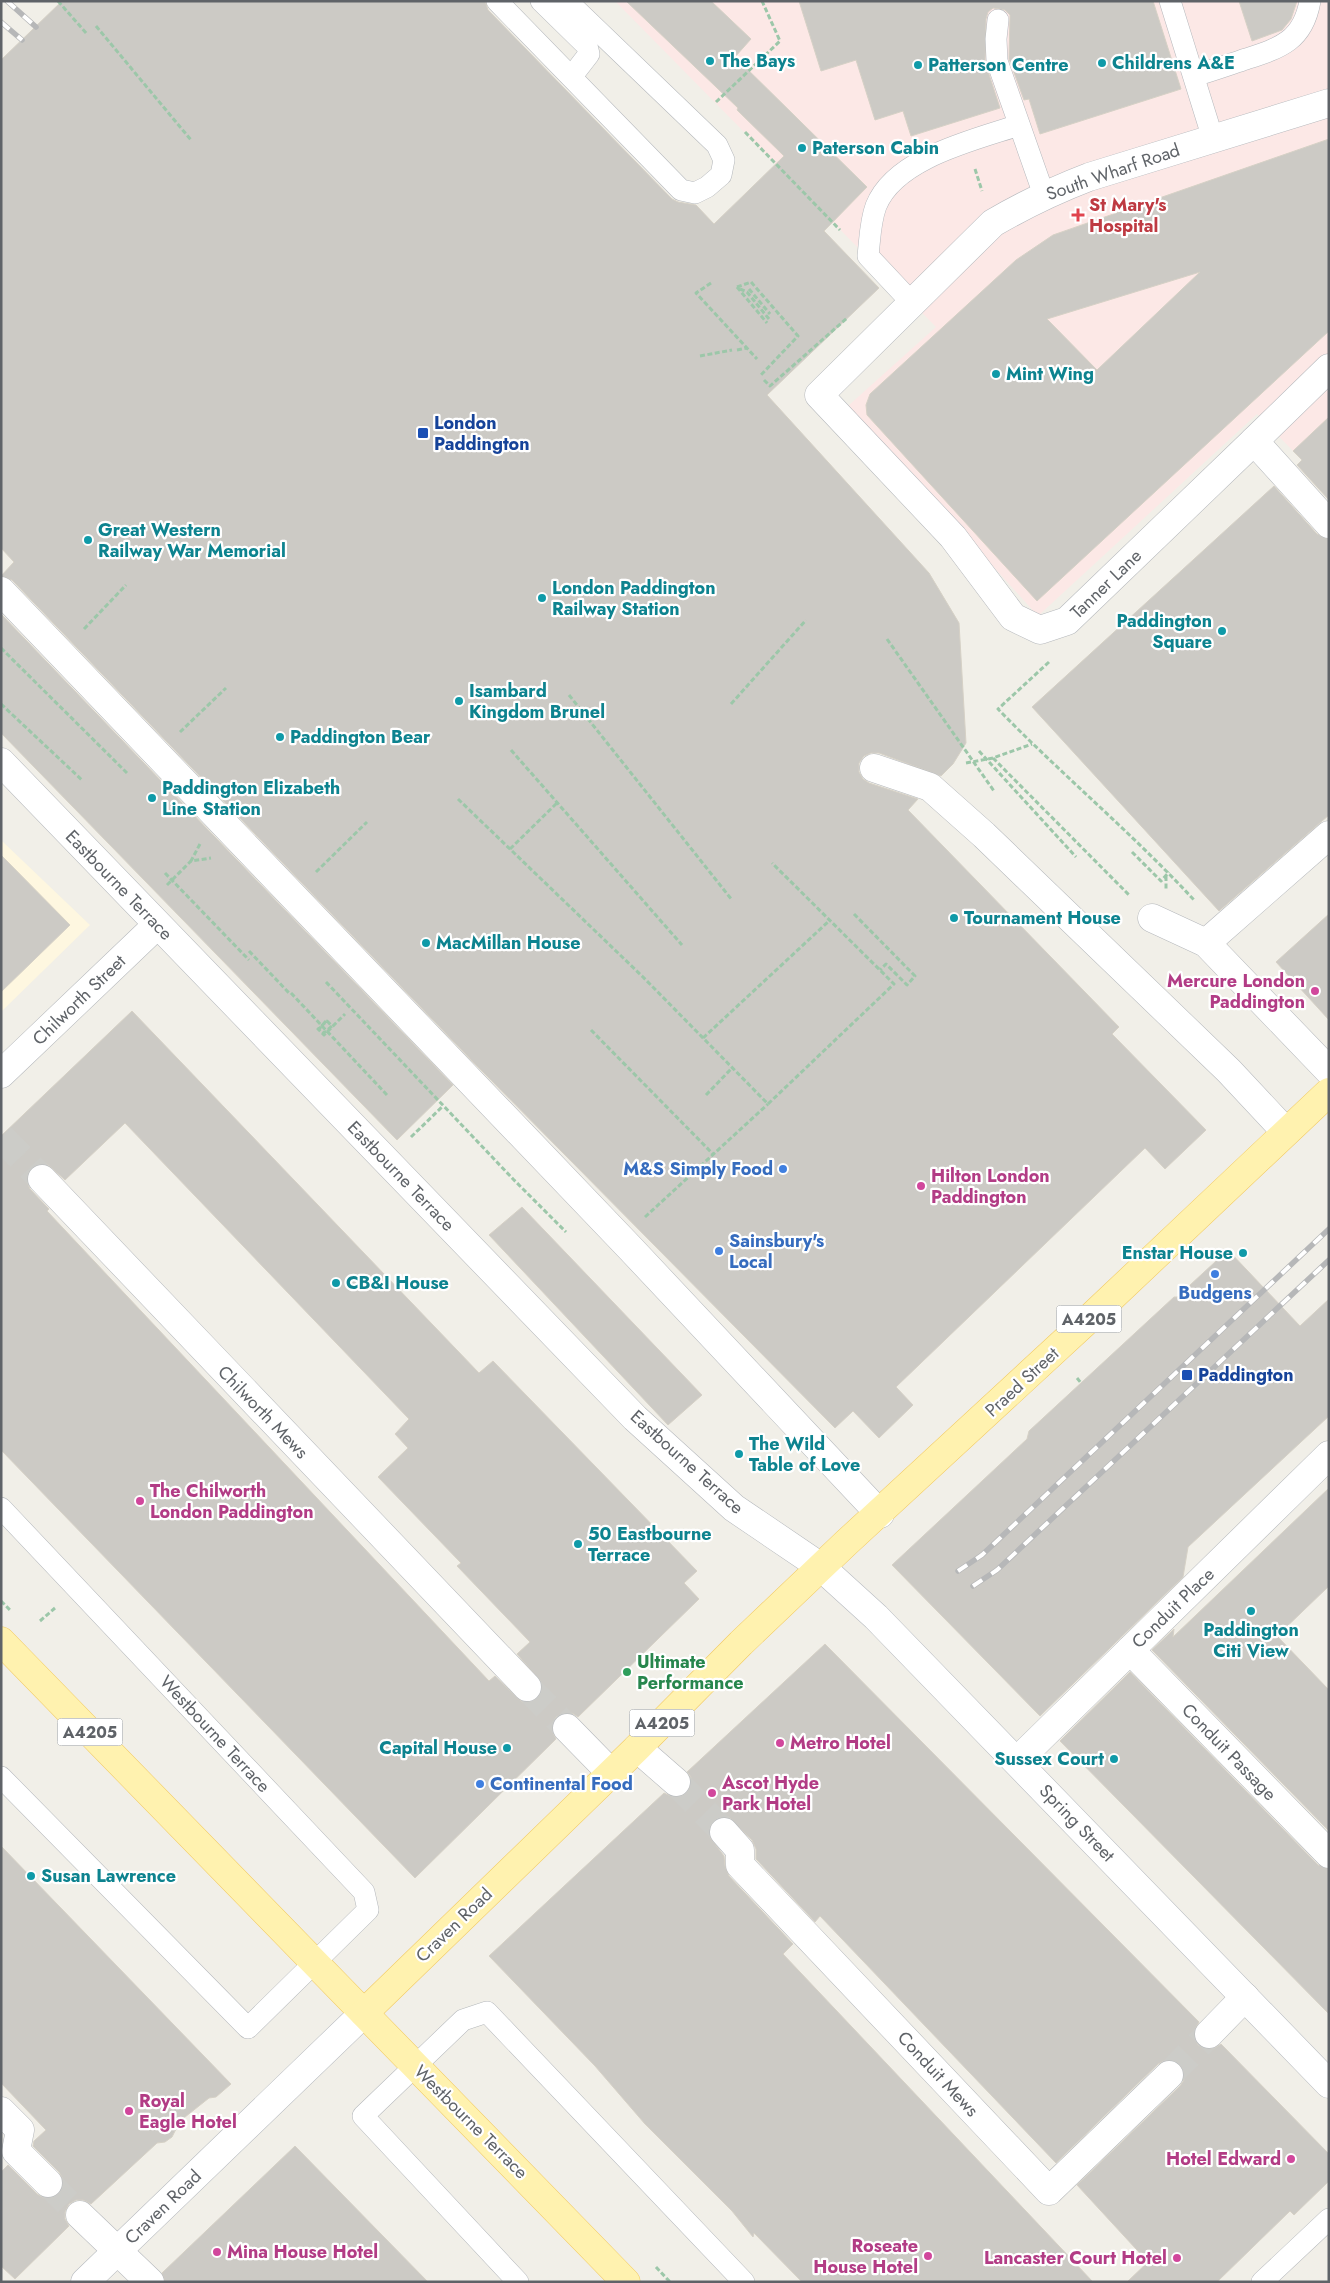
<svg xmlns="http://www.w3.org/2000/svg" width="1330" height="2283" font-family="Jost,sans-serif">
  <rect width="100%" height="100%" fill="#f1efe8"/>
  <polygon fill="#fef7e0" points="1,840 90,925 1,1012"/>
  <polygon fill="#fce8e6" points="615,1 1329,1 1329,488 1257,414 1038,616 848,406 936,327"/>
  <g fill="#cccac5" stroke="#d6d1c6" fill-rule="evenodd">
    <polygon points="62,1 485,1 488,10 672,199 678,202 696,205 714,224 784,156 737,110 738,108 626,1 711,1 751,39 735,57 867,187 824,231 879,288 767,395 929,573 959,623 966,743 953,764 941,776 879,753 871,753 864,756 859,763 859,772 863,779 869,783 918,799 908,810 1119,1027 1112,1034 1206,1130 1165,1169 1145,1148 896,1387 913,1405 879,1438 853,1411 835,1428 475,1064 12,580 1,576 14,562 1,548 1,60"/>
    <polygon points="799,1 1153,1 1181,89 1040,134 1029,99 1024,100 1009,59 1010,15 1005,10 993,8 988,12 986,19 985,62 1000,108 911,136 903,111 875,120 856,60 821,71"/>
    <polygon points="1239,1 1297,1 1291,19 1282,30 1252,41"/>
    <path d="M 1329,139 L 1329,331 L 1037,601 L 867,415 L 866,405 L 870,394 L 1016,260 L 1053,235 ZM 1200,272 L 1097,370 L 1047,319 Z"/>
    <polygon points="1329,417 1329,500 1297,465 1302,460 1293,451"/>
    <polygon points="1274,486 1317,534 1329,539 1329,815 1219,911 1032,707"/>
    <polygon points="1,614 453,1085 397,1140 1,733"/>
    <polygon points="1,855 70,925 1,992"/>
    <polygon points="1329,914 1329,1020 1276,962"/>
    <path d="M 132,1011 L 479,1373 L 493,1361 L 697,1571 L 684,1583 L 699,1599 L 578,1717 L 572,1713 L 564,1713 L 556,1717 L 552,1723 L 552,1731 L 556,1739 L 415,1878 L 1,1450 L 1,1136 ZM 125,1123 L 409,1419 L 395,1434 L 408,1448 L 378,1477 L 461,1563 L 457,1566 L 530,1642 L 517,1654 L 542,1683 L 542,1691 L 537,1699 L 530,1702 L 522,1702 L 495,1676 L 489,1681 L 47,1211 L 49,1209 L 30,1189 L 27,1182 L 27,1175 L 32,1167 L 39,1164 L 47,1164 L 65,1180 Z"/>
    <polygon points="522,1207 702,1395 668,1425 489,1235"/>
    <polygon points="1228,1250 1300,1326 1329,1299 1329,1416 1188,1547 1183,1577 1040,1716 892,1565 1027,1439 1029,1431 1174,1297 1177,1297"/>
    <polygon points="1329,1488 1329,1586 1277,1636 1329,1690 1329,1831 1152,1650 1174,1629 1173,1637"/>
    <polygon points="825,1644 1199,2022 1194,2031 1194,2038 1198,2045 1205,2049 1213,2049 1221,2044 1329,2154 1329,2181 1294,2215 1290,2211 1217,2282 1127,2282 1148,2262 1077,2185 1180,2086 1184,2080 1184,2072 1180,2064 1173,2060 1166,2060 1158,2064 1056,2163 820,1916 815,1922 756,1859 756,1849 752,1840 729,1817 721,1817 713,1821 709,1828 709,1836 724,1856 725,1866 729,1876 793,1944 783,1954 1093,2282 802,2282 754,2233 753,2237 732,2211 645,2124 595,2066 489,1956 664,1793 673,1797 682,1797 687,1793 691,1785 691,1777 687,1772"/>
    <polygon points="1130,1672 1318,1865 1329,1869 1329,2014 1060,1741"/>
    <polygon points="1,1846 231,2084 216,2097 209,2098 180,2121 172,2137 165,2142 157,2143 91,2204 83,2200 76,2200 69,2204 65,2212 65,2219 69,2226 15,2279 1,2266 1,2172 8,2165 37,2194 44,2198 52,2198 59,2194 63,2187 63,2179 59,2172 33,2146 34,2141 46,2130 1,2083"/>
    <polygon points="295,2146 381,2234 428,2282 165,2282 162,2273"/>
  </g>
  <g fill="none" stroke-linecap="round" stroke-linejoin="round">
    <g stroke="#ccccc8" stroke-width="28" stroke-dasharray="28 14" stroke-linecap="butt">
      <polyline points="1,1137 42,1179"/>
      <polyline points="527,1687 567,1728"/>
      <polyline points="676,1782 724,1832"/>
      <polyline points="1169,2075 1209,2034"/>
      <polyline points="48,2183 80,2215"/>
    </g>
    <defs>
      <g id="lane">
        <polyline points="497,1 681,190 695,193 707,187 721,175 724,160 717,145 567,1"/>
        <polyline points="541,1 587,46 589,54 572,76"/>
        <polyline points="1170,1 1213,139"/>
        <polyline points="998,20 996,39 997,61 1044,195"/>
        <path d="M 1194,76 C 1211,71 1228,65 1246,59 C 1280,48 1303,41 1310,1"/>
        <path d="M 913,304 L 868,256 C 870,239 870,222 876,206 C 895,158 974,140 1019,125"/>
        <polyline points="1,1508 364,1892 368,1910 248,2028 1,1777"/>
        <polyline points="518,2282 363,2116 463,2020 487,2012 744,2282"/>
        <polyline points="1262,2282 1329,2219"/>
      </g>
      <g id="street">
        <path d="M 1329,103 L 1089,177 C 1055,190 1024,205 993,223 L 819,395 L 953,537 L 1013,617 L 1040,630 L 1067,621 L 1254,441 L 1329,524"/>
        <polyline points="1254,441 1329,368"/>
        <polyline points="1,591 630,1248 880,1514"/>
        <polyline points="1,762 635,1418 734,1508 821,1567"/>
        <polyline points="874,768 930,787 984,835 1229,1071 1286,1132"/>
        <polyline points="1152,918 1206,943 1329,1071"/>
        <polyline points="1206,943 1329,835"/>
        <polyline points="1,1074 157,925"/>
        <polyline points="42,1179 527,1687"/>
        <polyline points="1130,1650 1329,1854"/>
        <polyline points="567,1728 611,1773"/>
        <polyline points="637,1748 676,1782"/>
        <polyline points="1017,1761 1329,1455"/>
        <polyline points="724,1832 740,1850 740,1865 1049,2191 1169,2075"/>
        <polyline points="1209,2034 1245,1997"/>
        <polyline points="1,2111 20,2130 16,2151 48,2183"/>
        <polyline points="80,2215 150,2282"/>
      </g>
      <g id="secondary">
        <polyline points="821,1567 876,1617 1329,2084"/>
        <polyline points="85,2282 364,2013"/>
      </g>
      <g id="primary">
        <polyline points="1,1641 626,2282"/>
        <polyline points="364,2013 637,1748 741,1643 846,1543 1093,1315 1329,1092"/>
      </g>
    </defs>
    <use href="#lane" stroke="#b5b8bc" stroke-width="22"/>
    <use href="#street" stroke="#b5b8bc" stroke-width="29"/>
    <use href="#secondary" stroke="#b6babf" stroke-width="29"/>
    <use href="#primary" stroke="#f2c960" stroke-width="29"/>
    <g stroke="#9cc7a9" stroke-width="3" stroke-dasharray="5 2.5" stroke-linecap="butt">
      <polyline points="58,1 87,34"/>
      <polyline points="96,26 191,140"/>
      <polyline points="716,102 780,41 762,1"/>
      <polyline points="745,132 840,230"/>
      <polyline points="975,169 982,191"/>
      <polyline points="711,283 696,293 757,359"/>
      <polyline points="737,287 751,282 798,336 760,376"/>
      <polyline points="737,287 767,323"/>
      <polyline points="740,289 747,292 769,319"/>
      <polyline points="749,289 770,314"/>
      <polyline points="737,350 747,348"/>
      <polyline points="700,356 732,350"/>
      <polyline points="764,380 770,386 847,318"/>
      <polyline points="84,629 126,585"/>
      <polyline points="887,639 994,791"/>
      <polyline points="1,648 127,773"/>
      <path d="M 1049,662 L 998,709 C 1061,774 1132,833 1194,900"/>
      <polyline points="569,695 732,900"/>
      <polyline points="1,704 83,781"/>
      <polyline points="731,704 806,620"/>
      <polyline points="180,732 226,688"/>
      <polyline points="511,750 682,945"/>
      <polyline points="979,751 1076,857"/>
      <polyline points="993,758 1130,896"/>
      <polyline points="966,763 993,758 1032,744"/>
      <polyline points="458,799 643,977 768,1104 894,984 772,863"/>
      <polyline points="200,844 191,861 211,858"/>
      <polyline points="510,849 557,803"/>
      <polyline points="1132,852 1161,881 1169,872"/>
      <polyline points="316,872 367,822"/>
      <polyline points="165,873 249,960"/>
      <polyline points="1166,876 1166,889"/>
      <polyline points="167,885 191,861"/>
      <polyline points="854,914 915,976 907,985 886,964 880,970"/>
      <polyline points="249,951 290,994"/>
      <polyline points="326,982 513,1179 566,1232"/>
      <polyline points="291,993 387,1095"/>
      <polyline points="326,1021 319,1029 324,1033 332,1026 327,1021 318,1029 324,1035 345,1014"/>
      <polyline points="591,1030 713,1154"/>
      <polyline points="703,1038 830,920"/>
      <polyline points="706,1095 732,1068"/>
      <polyline points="411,1137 443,1106"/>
      <polyline points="645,1217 768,1104"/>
      <polyline points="1077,1378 1081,1383"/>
      <polyline points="1,1601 10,1610"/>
      <polyline points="40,1621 55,1608"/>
      <polyline points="656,2267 670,2282"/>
    </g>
    <use href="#lane" stroke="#fff" stroke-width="21"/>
    <use href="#street" stroke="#fff" stroke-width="28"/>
    <use href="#secondary" stroke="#fff" stroke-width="28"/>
    <use href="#primary" stroke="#fff2af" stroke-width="28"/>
    <defs>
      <g id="rail">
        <polyline points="7,1 36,27"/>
        <polyline points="1,22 22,40"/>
        <polyline points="958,1571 982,1555 1329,1229"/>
        <polyline points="973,1586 997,1570 1329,1260"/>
      </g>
    </defs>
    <use href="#rail" stroke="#b6b7b8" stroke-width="5.5"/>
    <use href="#rail" stroke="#fff" stroke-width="4" stroke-dasharray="11" stroke-linecap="butt"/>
  </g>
  <g fill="#0f9aa8" stroke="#fff" stroke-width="2">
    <circle cx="710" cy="61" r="5"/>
    <circle cx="1102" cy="63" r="5"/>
    <circle cx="918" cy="65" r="5"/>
    <circle cx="802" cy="148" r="5"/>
    <circle cx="996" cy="374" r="5"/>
    <circle cx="88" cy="540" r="5"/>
    <circle cx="542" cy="598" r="5"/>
    <circle cx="1222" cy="631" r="5"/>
    <circle cx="459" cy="701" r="5"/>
    <circle cx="280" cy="737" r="5"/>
    <circle cx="152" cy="798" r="5"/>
    <circle cx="954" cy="918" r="5"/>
    <circle cx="426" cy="943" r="5"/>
    <circle cx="1243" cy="1253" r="5"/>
    <circle cx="336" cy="1283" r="5"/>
    <circle cx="739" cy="1454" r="5"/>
    <circle cx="578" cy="1544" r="5"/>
    <circle cx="1251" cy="1611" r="5"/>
    <circle cx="507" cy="1748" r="5"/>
    <circle cx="1114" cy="1759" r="5"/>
    <circle cx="31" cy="1876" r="5"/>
  </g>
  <path fill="#e0444e" stroke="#fff" stroke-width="2" d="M1075.5 207.5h5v5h5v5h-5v5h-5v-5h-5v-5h5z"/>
  <g fill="#1a4fb4" stroke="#fff" stroke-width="2">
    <rect x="417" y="427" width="12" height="12" rx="2.5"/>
    <rect x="1181" y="1369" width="12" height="12" rx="2.5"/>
  </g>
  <g fill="#d1479c" stroke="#fff" stroke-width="2">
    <circle cx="1315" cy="991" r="5"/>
    <circle cx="921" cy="1186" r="5"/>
    <circle cx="140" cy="1501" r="5"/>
    <circle cx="780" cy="1743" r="5"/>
    <circle cx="712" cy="1793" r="5"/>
    <circle cx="129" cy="2111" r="5"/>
    <circle cx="1291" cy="2159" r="5"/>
    <circle cx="217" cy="2252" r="5"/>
    <circle cx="928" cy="2256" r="5"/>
    <circle cx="1177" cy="2258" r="5"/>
  </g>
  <g fill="#3f7fe0" stroke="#fff" stroke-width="2">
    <circle cx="783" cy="1169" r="5"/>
    <circle cx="719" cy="1251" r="5"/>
    <circle cx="1215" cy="1274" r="5"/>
    <circle cx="480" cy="1784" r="5"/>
  </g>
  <circle fill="#2e9e5b" stroke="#fff" stroke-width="2" cx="627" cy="1672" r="5"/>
  <g text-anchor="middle" stroke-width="4.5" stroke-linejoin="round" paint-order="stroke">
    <g fill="#fff" stroke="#8f9295" stroke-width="1">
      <rect x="1056.5" y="1305.5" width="65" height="27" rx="4"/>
      <rect x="629.5" y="1709.5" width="65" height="27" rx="4"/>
      <rect x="57.5" y="1718.5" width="65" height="27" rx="4"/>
    </g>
    <g font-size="16" font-weight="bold" fill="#5f6368">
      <text x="1089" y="1325">A4205</text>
      <text x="662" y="1729">A4205</text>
      <text x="90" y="1738">A4205</text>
    </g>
    <g font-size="18" font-weight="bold" fill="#0d838f" stroke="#fff" text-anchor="start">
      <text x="720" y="67">The Bays</text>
      <text x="1112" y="69">Childrens A&amp;E</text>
      <text x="928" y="71">Patterson Centre</text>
      <text x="812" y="154">Paterson Cabin</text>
      <text x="1006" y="380">Mint Wing</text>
      <text x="98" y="536">Great Western<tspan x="98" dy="21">Railway War Memorial</tspan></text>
      <text x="552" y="594">London Paddington<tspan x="552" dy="21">Railway Station</tspan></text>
      <text x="1212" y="627" text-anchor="end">Paddington<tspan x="1212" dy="21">Square</tspan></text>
      <text x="469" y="697">Isambard<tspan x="469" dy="21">Kingdom Brunel</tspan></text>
      <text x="290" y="743">Paddington Bear</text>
      <text x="162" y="794">Paddington Elizabeth<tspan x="162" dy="21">Line Station</tspan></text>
      <text x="964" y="924">Tournament House</text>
      <text x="436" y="949">MacMillan House</text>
      <text x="1233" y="1259" text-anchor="end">Enstar House</text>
      <text x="346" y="1289">CB&amp;I House</text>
      <text x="749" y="1450">The Wild<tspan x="749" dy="21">Table of Love</tspan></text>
      <text x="588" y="1540">50 Eastbourne<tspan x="588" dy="21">Terrace</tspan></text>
      <text x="1251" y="1636" text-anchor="middle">Paddington<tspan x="1251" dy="21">Citi View</tspan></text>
      <text x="497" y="1754" text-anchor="end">Capital House</text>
      <text x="1104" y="1765" text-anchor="end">Sussex Court</text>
      <text x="41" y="1882">Susan Lawrence</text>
    </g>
    <g font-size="18" fill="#5f6368" stroke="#fff">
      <text transform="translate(1113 172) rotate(-19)" y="6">South Wharf Road</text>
      <text transform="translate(1106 584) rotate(-44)" y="6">Tanner Lane</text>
      <text transform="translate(119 885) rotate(46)" y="6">Eastbourne Terrace</text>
      <text transform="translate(79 1000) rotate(-44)" y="6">Chilworth Street</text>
      <text transform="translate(401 1176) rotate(46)" y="6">Eastbourne Terrace</text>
      <text transform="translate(1022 1382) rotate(-43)" y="6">Praed Street</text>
      <text transform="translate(263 1412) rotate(46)" y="6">Chilworth Mews</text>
      <text transform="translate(687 1462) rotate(42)" y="6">Eastbourne Terrace</text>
      <text transform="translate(1173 1608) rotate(-44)" y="6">Conduit Place</text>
      <text transform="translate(215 1734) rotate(47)" y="6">Westbourne Terrace</text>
      <text transform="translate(1229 1752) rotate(46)" y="6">Conduit Passage</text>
      <text transform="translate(1077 1823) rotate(46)" y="6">Spring Street</text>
      <text transform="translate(454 1925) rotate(-44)" y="6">Craven Road</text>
      <text transform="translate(938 2074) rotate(47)" y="6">Conduit Mews</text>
      <text transform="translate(471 2122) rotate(45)" y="6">Westbourne Terrace</text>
      <text transform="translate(163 2207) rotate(-44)" y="6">Craven Road</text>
    </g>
    <g font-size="18" font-weight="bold" fill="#be3a42" stroke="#fff" text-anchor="start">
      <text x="1089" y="211">St Mary's<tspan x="1089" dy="21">Hospital</tspan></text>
    </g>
    <g font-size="18" font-weight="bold" fill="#164399" stroke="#fff" text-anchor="start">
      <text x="434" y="429">London<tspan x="434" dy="21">Paddington</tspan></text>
      <text x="1198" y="1381">Paddington</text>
    </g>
    <g font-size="18" font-weight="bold" fill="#b23c85" stroke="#fff" text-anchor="start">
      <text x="1305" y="987" text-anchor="end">Mercure London<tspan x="1305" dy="21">Paddington</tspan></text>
      <text x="931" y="1182">Hilton London<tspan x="931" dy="21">Paddington</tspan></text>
      <text x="150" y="1497">The Chilworth<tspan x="150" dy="21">London Paddington</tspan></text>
      <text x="790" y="1749">Metro Hotel</text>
      <text x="722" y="1789">Ascot Hyde<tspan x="722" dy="21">Park Hotel</tspan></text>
      <text x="139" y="2107">Royal<tspan x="139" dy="21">Eagle Hotel</tspan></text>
      <text x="1281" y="2165" text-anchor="end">Hotel Edward</text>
      <text x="918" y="2252" text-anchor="end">Roseate<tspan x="918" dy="21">House Hotel</tspan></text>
      <text x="227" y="2258">Mina House Hotel</text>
      <text x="1167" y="2264" text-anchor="end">Lancaster Court Hotel</text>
    </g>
    <g font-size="18" font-weight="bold" fill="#366cbe" stroke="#fff" text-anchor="start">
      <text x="773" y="1175" text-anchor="end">M&amp;S Simply Food</text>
      <text x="729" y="1247">Sainsbury's<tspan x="729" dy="21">Local</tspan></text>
      <text x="1215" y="1299" text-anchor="middle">Budgens</text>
      <text x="490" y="1790">Continental Food</text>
    </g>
    <g font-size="18" font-weight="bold" fill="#27864d" stroke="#fff" text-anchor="start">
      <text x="637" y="1668">Ultimate<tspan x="637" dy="21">Performance</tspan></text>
    </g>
  </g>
  <rect width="1330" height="2283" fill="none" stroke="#5f6368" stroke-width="5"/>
</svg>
